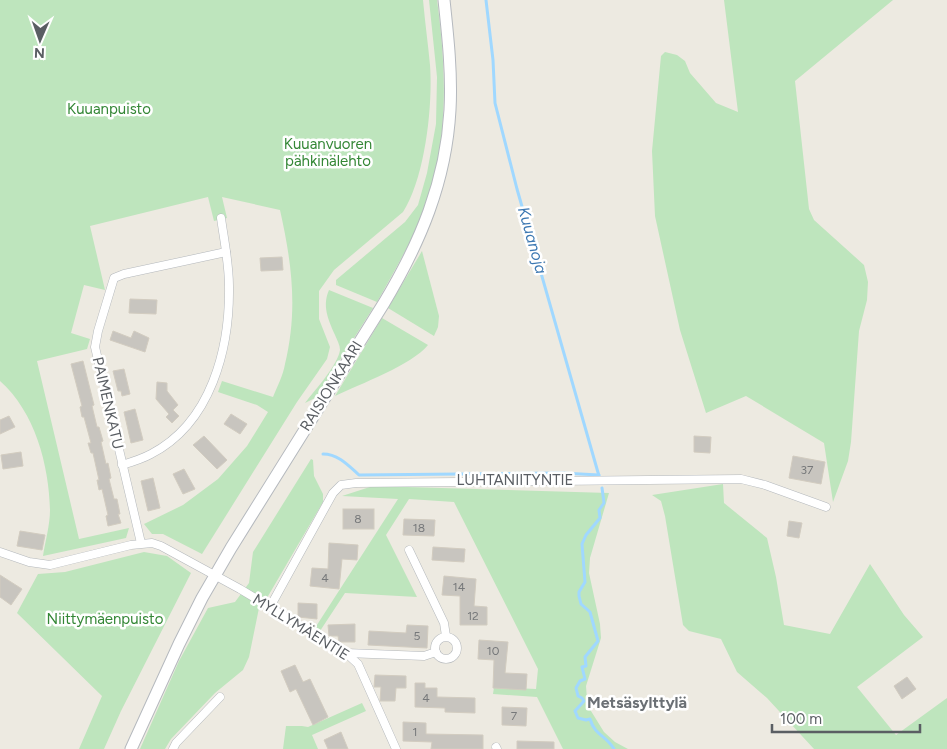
<svg xmlns="http://www.w3.org/2000/svg" width="947" height="749" font-family="Figtree,sans-serif">
  <rect width="100%" height="100%" fill="#edeae1"/>
  <g fill="#bee5bd">
    <path d="M 0,0 L 423,0 C 425,22 428,44 430,65 C 433,106 425,178 403,212 L 334,270 L 319,291 L 319,319 L 330,347 L 327,359 L 297,402 L 202,554 L 163,534 L 152,534 L 144,524 L 183,505 L 218,479 L 247,446 L 268,412 L 257,405 L 218,392 L 222,381 L 273,397 C 277,387 283,376 285,364 C 298,310 292,264 280,210 L 222,197 L 227,218 L 214,221 L 208,197 L 90,226 L 105,290 L 84,285 L 71,333 L 90,339 L 87,349 L 37,361 L 79,539 L 129,528 L 126,538 L 43,556 C 45,542 50,525 50,510 C 49,465 35,412 0,381 Z"/>
    <path d="M 429,0 L 437,0 C 447,73 450,156 418,225 C 406,251 391,277 377,302 L 336,285 L 336,280 L 405,222 L 418,205 L 427,173 L 436,124 L 437,77 Z"/>
    <polygon points="724,0 893,0 795,81 809,209 814,220 864,265 868,282 867,300 859,331 851,442 848,461 833,502 824,443 746,396 706,413 680,330 655,216 652,151 661,56 665,52 677,55 685,61 690,73 716,103 738,112"/>
    <polygon points="422,251 439,316 438,327 434,336 388,308"/>
    <path d="M 329,290 L 373,308 L 318,395 L 315,398 L 305,403 C 315,390 338,365 340,350 C 340,345 337,340 335,335 C 328,319 322,306 329,290 Z"/>
    <path d="M 382,318 L 428,345 C 412,365 360,384 335,396 Z"/>
    <polygon points="311,459 313,460 314,476 323,494 323,502 264,603 259,608 249,657 243,670 215,693 171,739 165,749 140,749 179,661 208,608 235,602 249,583 253,552"/>
    <polygon points="723,484 724,503 767,538 776,577 784,625 830,634 870,564 904,615 923,637 857,687 896,735 947,698 947,749 814,749 767,698 737,672 721,639 689,631 683,625 665,516 661,501 652,495"/>
    <polygon points="373,486 609,493 590,558 589,573 600,624 601,638 586,686 587,699 591,711 604,732 615,742 628,749 563,749 537,697 493,694 494,687 536,689 538,669 454,502 409,499 386,535 417,597 345,593 320,631 315,628 398,499 342,496"/>
    <polygon points="144,552 167,556 191,573 121,711 104,749 79,749 102,696 17,613 38,574 65,572"/>
    <polygon points="362,703 366,711 312,735 318,749 283,749 286,726 302,726 308,727"/>
  </g>
  <g fill="none" stroke-linecap="round" stroke-linejoin="round">
    <g stroke="#a0d8ff" stroke-width="3">
      <polyline points="486,0 493,60 495,103 517,189 599,476"/>
      <path d="M 323,454 C 338,454 348,465 359,475 L 562,473 L 599,475"/>
      <path d="M 602,488 L 604,503 L 599,510 L 600,518 L 586,535 L 582,544 L 585,582 L 579,592 L 579,596 L 581,604 L 590,612 L 598,641 L 585,657 L 586,666 L 582,667 L 585,679 L 580,681 L 576,688 L 578,696 L 582,698 L 584,701 L 575,711 L 578,718 L 586,720 L 590,719 C 595,736 606,735 614,749"/>
    </g>
  </g>
  <g fill="#c8c5bf" stroke="#d2ccc0">
    <polygon points="282,257 283,270 261,271 260,258"/>
    <polygon points="130,299 157,300 156,314 129,313"/>
    <polygon points="113,331 131,338 134,331 149,338 145,352 110,340"/>
    <polygon points="83,361 94,405 92,406 97,427 99,427 103,441 101,442 106,464 108,463 111,478 109,479 114,499 117,499 120,514 118,514 121,523 108,526 106,516 108,515 102,489 99,490 97,480 99,480 93,453 91,453 88,443 91,443 84,417 82,417 80,407 82,406 71,364"/>
    <polygon points="124,369 130,394 122,396 121,391 118,391 113,371"/>
    <polygon points="157,382 167,383 167,391 178,405 173,410 179,416 172,423 166,417 169,414 156,399"/>
    <polygon points="135,409 143,440 131,443 124,412"/>
    <polygon points="231,414 247,424 240,434 224,424"/>
    <polygon points="9,416 15,427 0,434 0,420"/>
    <polygon points="204,436 227,460 217,469 193,445"/>
    <polygon points="694,436 711,437 710,453 694,452"/>
    <polygon points="21,452 23,466 3,469 1,455"/>
    <polygon points="793,456 825,462 821,484 789,478"/>
    <polygon points="184,469 195,489 183,494 173,474"/>
    <polygon points="153,478 160,508 148,511 141,481"/>
    <rect x="343" y="509" width="31" height="20"/>
    <polygon points="404,519 435,520 434,536 403,535"/>
    <polygon points="789,521 802,523 799,538 787,536"/>
    <polygon points="20,531 45,535 42,550 17,546"/>
    <polygon points="329,543 358,545 357,560 342,559 339,589 310,586 312,568 328,569"/>
    <polygon points="433,547 465,549 464,562 432,560"/>
    <polygon points="0,575 22,589 11,605 0,597"/>
    <polygon points="444,576 476,579 474,606 487,607 487,625 460,625 460,596 442,595"/>
    <polygon points="298,603 317,604 317,619 298,617"/>
    <polygon points="355,624 355,642 339,642 338,636 329,636 328,625"/>
    <polygon points="407,625 428,626 427,648 368,645 369,631 406,633"/>
    <polygon points="479,640 508,642 505,673 527,674 526,690 493,688 494,660 478,659"/>
    <polygon points="295,665 303,682 310,679 328,717 313,725 296,689 290,692 281,671"/>
    <polygon points="375,675 406,676 406,688 396,688 395,701 380,701 381,687 374,687"/>
    <polygon points="907,677 916,689 902,699 894,686"/>
    <polygon points="415,683 425,683 425,688 437,688 437,697 475,698 475,713 445,712 445,708 415,707"/>
    <polygon points="502,707 527,708 526,726 502,725"/>
    <polygon points="403,722 426,723 426,734 483,735 483,749 431,749 432,742 403,741"/>
    <polygon points="341,732 348,749 328,749 324,740"/>
    <polygon points="517,741 554,742 554,749 517,749"/>
  </g>
  <g fill="none" stroke-linecap="round" stroke-linejoin="round">
    <defs>
      <g id="street">
        <path d="M 122,465 C 132,462 142,459 151,454 C 211,423 230,349 229,286 C 229,263 224,240 221,218"/>
        <polyline points="141,543 95,347 98,331 114,278 124,274 226,252"/>
        <polyline points="409,550 444,623 446,636"/>
        <polyline points="0,552 29,562 50,565 131,545 152,543 161,546 240,589 346,653 358,664 396,749"/>
        <polyline points="270,607 333,493 341,485 356,483 741,479 765,485 826,507"/>
        <circle cx="446" cy="648" r="11"/>
        <polyline points="346,653 424,656 436,652"/>
        <polyline points="496,747 497,749"/>
        <polyline points="173,749 176,743 220,697"/>
      </g>
      <path id="secondary" d="M 131,749 L 179,644 L 202,598 L 231,548 L 384,303 C 420,243 446,182 450,110 C 452,74 448,37 444,0"/>
    </defs>
    <use href="#street" stroke="#b4b8bc" stroke-width="9"/>
    <use href="#secondary" stroke="#b5b9be" stroke-width="13"/>
    <use href="#street" stroke="#fff" stroke-width="8"/>
    <use href="#secondary" stroke="#fff" stroke-width="11"/>
  </g>
  <g text-anchor="middle" stroke-width="5" stroke-linejoin="round" paint-order="stroke">
    <g font-size="12" fill="#76787a">
      <text x="807" y="474">37</text>
      <text x="358" y="523">8</text>
      <text x="419" y="532">18</text>
      <text x="325" y="582">4</text>
      <text x="459" y="591">14</text>
      <text x="473" y="620">12</text>
      <text x="417" y="640">5</text>
      <text x="493" y="655">10</text>
      <text x="426" y="702">4</text>
      <text x="514" y="720">7</text>
      <text x="415" y="736">1</text>
    </g>
    <g font-size="15" fill="#348736" stroke="#fff">
      <text x="109" y="114">Kuuanpuisto</text>
      <text x="328" y="149">Kuuanvuoren<tspan x="328" dy="17">pähkinälehto</tspan></text>
      <text x="105" y="624">Niittymäenpuisto</text>
    </g>
    <g font-size="15" fill="#5a5e63" stroke="#fff">
      <text transform="translate(331 386) rotate(-58)" y="5">RAISIONKAARI</text>
      <text transform="translate(108 403) rotate(77)" y="5">PAIMENKATU</text>
      <text x="515" y="485">LUHTANIITYNTIE</text>
      <text transform="translate(301 627) rotate(32)" y="5">MYLLYMÄENTIE</text>
    </g>
    <g font-size="16" font-style="italic" fill="#3c78b2" stroke="#fff">
      <text transform="translate(533 240) rotate(74)" y="6">Kuuanoja</text>
    </g>
    <g font-size="16" font-weight="bold" fill="#6b7075" stroke="#fff">
      <text x="637" y="708">Metsäsylttylä</text>
    </g>
  </g>
  <g transform="translate(40 40) rotate(182)" stroke="#ffffff" stroke-width="4" paint-order="stroke">
  <path d="M0-4L9 19L0 12L-9 19Z" fill="#5a5e63"/>
  <text y="-8" font-size="14" font-weight="bold" text-anchor="middle" fill="#5a5e63">N</text>
  </g>
  <path d="M772 724v8h148v-8" fill="none" stroke="#5a5e63" stroke-width="2.5"/>
  <text x="780" y="724" font-size="15" fill="#5a5e63" stroke="#ffffff" stroke-width="4" paint-order="stroke">100 m</text>
</svg>
